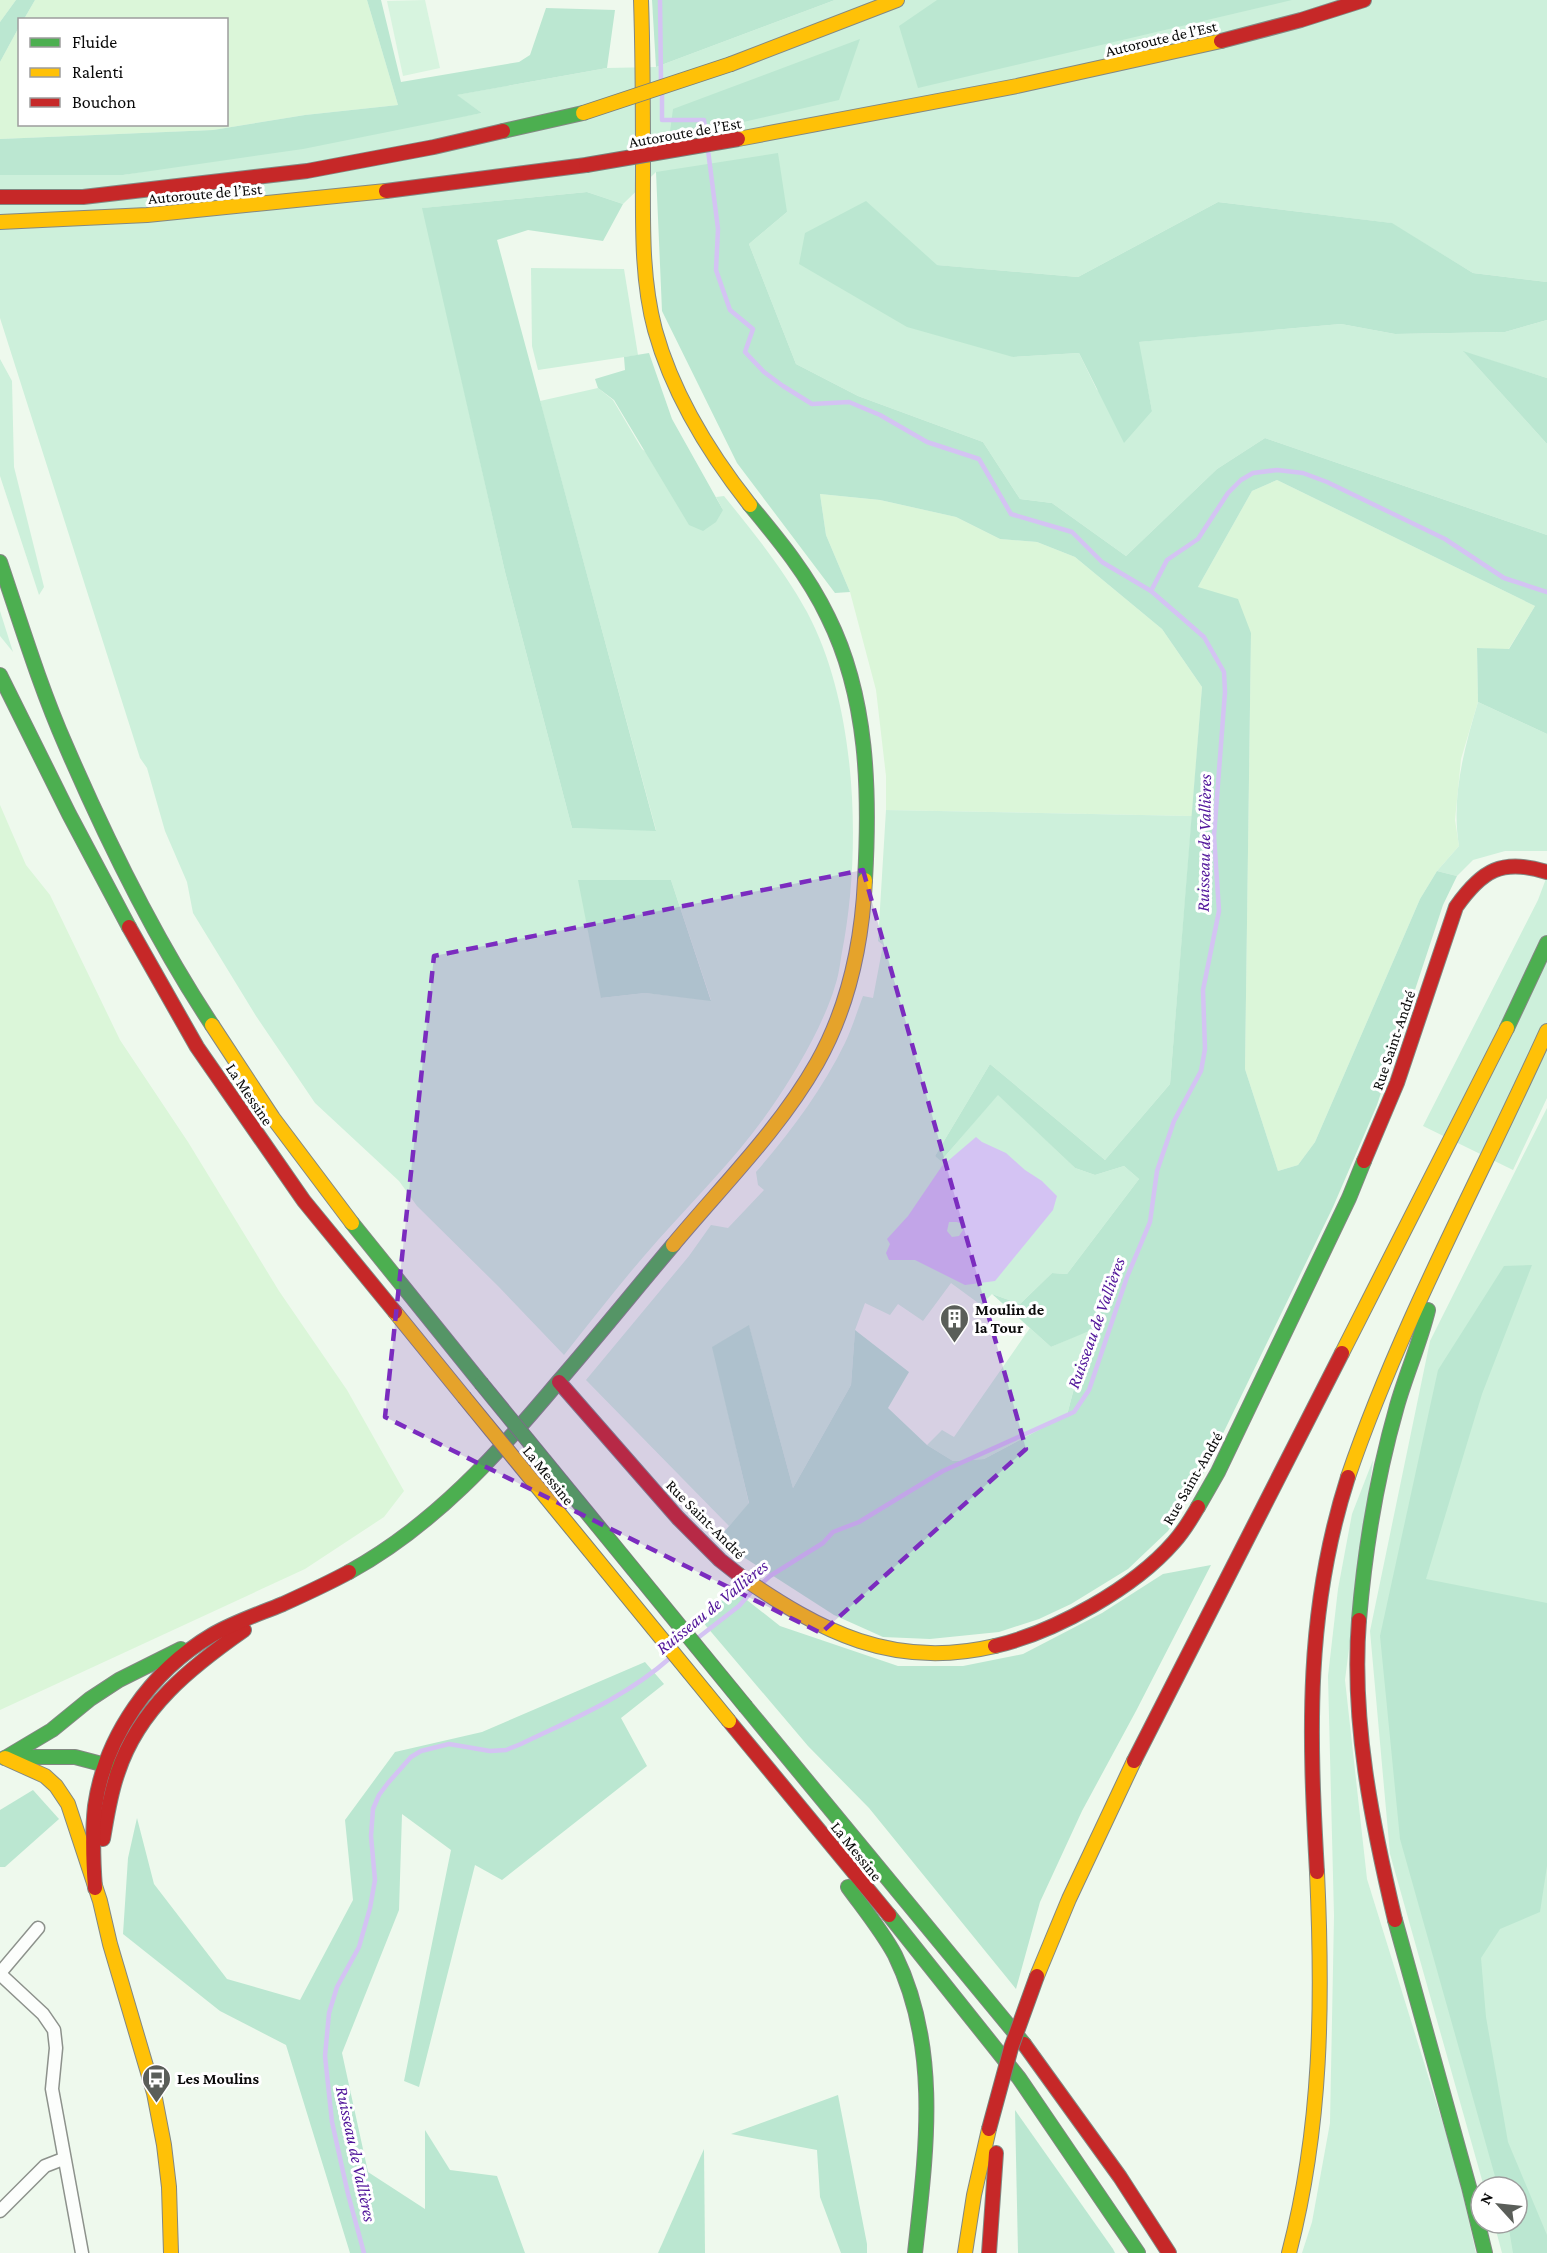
<svg xmlns="http://www.w3.org/2000/svg" width="1547" height="2253" font-family="'Crimson Pro',serif">
  <rect width="100%" height="100%" fill="#eef9ed"/>
  <g fill="#dbf6d9">
    <polygon points="0,0 16,0 0,22"/>
    <polygon points="35,0 367,0 398,105 305,115 213,130 0,139 0,62 19,27 20,124 226,124 226,20 24,19"/>
    <polygon points="1277,480 1535,606 1508,650 1477,648 1478,702 1461,759 1455,820 1459,846 1437,871 1420,899 1315,1142 1298,1165 1278,1171 1245,1069 1251,633 1198,587 1252,491"/>
    <polygon points="820,494 880,500 956,517 1000,539 1037,542 1075,557 1162,629 1202,687 1192,816 886,810 886,776 876,690 850,592 826,535"/>
    <polygon points="0,805 26,865 50,895 120,1040 188,1142 279,1291 347,1390 404,1491 384,1517 305,1569 0,1710"/>
  </g>
  <g fill="#cdf0db" fill-rule="evenodd">
    <path d="M 835,0 L 1547,0 L 1547,282 L 1473,273 L 1391,223 L 1218,202 L 1078,277 L 936,265 L 865,201 L 1013,357 L 1079,353 L 1097,390 L 1152,411 L 1138,342 L 1341,324 L 1395,334 L 1505,332 L 1547,320 L 1547,378 L 1464,352 L 1547,444 L 1547,535 L 1265,438 L 1217,469 L 1126,556 L 1052,503 L 1020,499 L 983,442 L 858,396 L 796,364 L 749,244 L 787,212 L 656,172 L 623,204 L 587,192 L 423,208 L 505,572 L 572,828 L 656,830 L 540,401 L 598,388 L 613,400 L 642,449 L 723,510 L 716,497 L 724,496 C 754,533 784,570 807,612 C 857,705 862,850 842,952 C 840,963 839,975 835,986 C 824,1024 794,1075 771,1108 C 738,1156 697,1196 658,1240 C 625,1277 595,1316 564,1355 L 498,1286 L 417,1206 L 399,1181 L 315,1103 L 256,1016 L 193,913 L 187,882 L 165,831 L 147,768 L 140,758 L 0,318 L 0,175 L 123,175 L 482,113 L 456,95 L 607,68 L 656,67 ZM 671,880 L 711,1000 L 645,993 L 601,998 Z"/>
    <polygon points="531,268 624,269 638,355 538,370 532,346"/>
    <polygon points="0,359 12,381 14,467 44,587 39,595 0,476"/>
    <polygon points="0,611 13,652 0,636"/>
    <path d="M 1478,702 L 1547,734 L 1547,851 L 1505,851 L 1473,860 L 1457,876 L 1437,871 L 1459,846 C 1451,797 1464,749 1478,702 Z"/>
    <path d="M 886,810 L 1192,816 L 1170,1084 L 1105,1160 L 990,1064 L 935,1156 L 942,1160 L 998,1094 L 1075,1168 L 1095,1175 L 1124,1166 L 1139,1179 L 1067,1274 L 1052,1273 L 1020,1304 L 992,1294 L 981,1305 L 951,1283 L 923,1321 L 898,1304 L 890,1315 L 865,1303 L 855,1330 L 851,1385 L 793,1488 L 749,1326 L 713,1347 L 749,1504 L 729,1526 L 586,1380 L 689,1256 L 711,1225 L 728,1228 L 764,1190 L 758,1185 L 756,1172 C 790,1133 822,1090 845,1043 C 852,1028 857,1012 863,996 L 873,998 L 883,945 L 878,941 Z"/>
    <polygon points="1547,876 1547,1098 1513,1170 1423,1126 1538,900"/>
    <polygon points="1547,1108 1547,2253 1502,2253 1494,2223 1517,2223 1517,2187 1484,2187 1390,1854 1370,1631 1430,1341"/>
    <polygon points="1030,1328 1051,1347 1089,1330 1067,1415 984,1459 953,1461 927,1445 942,1430 954,1437"/>
    <polygon points="1373,1460 1345,1680 1367,1879 1457,2169 1476,2253 1302,2253 1312,2222 1330,2123 1334,1916 1328,1676 1338,1589 1352,1514"/>
  </g>
  <g fill="#bbe7d1">
    <polygon points="16,0 35,0 24,19 20,20 19,27 0,62 0,22"/>
    <polygon points="367,0 381,0 401,82 519,62 530,55 546,8 615,10 607,68 457,95 482,113 303,149 123,175 0,175 0,139 213,130 305,115 398,105"/>
    <polygon points="652,0 835,0 656,67"/>
    <polygon points="937,0 1292,0 918,88 899,26"/>
    <polygon points="860,39 839,100 669,139 673,109"/>
    <polygon points="778,153 787,212 749,244 796,364 858,396 983,442 1020,499 1052,503 1126,556 1217,469 1265,438 1547,535 1547,734 1478,702 1477,648 1509,649 1535,606 1277,480 1252,491 1198,587 1238,599 1251,633 1245,1069 1278,1171 1298,1165 1315,1142 1420,899 1437,871 1457,876 1443,905 1377,1105 1333,1207 1198,1485 1168,1531 1128,1569 1071,1604 1039,1619 999,1632 930,1639 883,1637 834,1615 717,1540 749,1503 712,1347 749,1325 793,1488 851,1385 855,1330 909,1372 888,1408 927,1445 953,1461 984,1459 1067,1415 1089,1331 1051,1347 992,1294 1020,1304 1052,1273 1067,1274 1139,1179 1124,1166 1095,1175 1075,1168 998,1095 941,1161 935,1156 990,1064 1105,1160 1170,1084 1202,687 1162,629 1075,557 1037,542 1000,539 956,517 880,500 820,494 826,535 850,592 835,593 737,463 662,311 656,172"/>
    <polygon points="587,192 623,204 603,241 528,230 497,240 656,831 572,828 505,572 422,208"/>
    <polygon points="866,201 937,265 1078,277 1218,202 1392,223 1473,273 1547,282 1547,320 1505,332 1395,334 1341,324 1139,342 1152,411 1124,443 1079,353 1013,357 907,327 799,264 805,233"/>
    <polygon points="1463,351 1547,378 1547,444"/>
    <polygon points="649,353 672,419 723,510 716,522 703,531 689,525 614,400 598,388 595,379 625,370 624,357"/>
    <polygon points="578,880 671,880 711,1001 645,993 601,998"/>
    <polygon points="1532,1265 1482,1394 1426,1579 1547,1603 1547,1866 1540,1912 1500,1929 1481,1958 1486,2017 1508,2142 1547,2235 1547,2253 1513,2253 1508,2223 1517,2223 1517,2187 1498,2187 1400,1839 1380,1636 1438,1370 1504,1266"/>
    <polygon points="1211,1565 1136,1711 1082,1811 1040,1902 1016,1989 869,1808 808,1746 701,1620 733,1589 780,1626 898,1666 963,1666 1023,1654 1102,1613 1163,1574"/>
    <polygon points="645,1662 664,1684 621,1718 647,1766 502,1880 475,1865 419,2087 404,2081 451,1850 402,1814 399,1910 342,2053 368,2172 425,2209 425,2130 450,2170 497,2176 525,2253 350,2253 286,2045 220,2011 123,1934 128,1858 137,1818 154,1884 227,1979 300,2000 353,1900 345,1820 395,1752 482,1732"/>
    <polygon points="33,1790 59,1819 5,1867 0,1867 0,1810"/>
    <polygon points="838,2095 867,2244 867,2253 841,2253 820,2197 817,2150 731,2134"/>
    <polygon points="1015,2110 1113,2249 1115,2253 1018,2253"/>
    <polygon points="704,2149 705,2253 658,2253"/>
  </g>
  <polygon fill="#d7f4df" points="425,0 440,68 403,76 387,1"/>
  <path fill="#d4c3f3" fill-rule="evenodd" d="M 976,1137 L 982,1142 L 1006,1153 L 1025,1170 L 1042,1181 L 1057,1196 L 1053,1210 L 995,1281 L 965,1285 L 915,1260 L 889,1260 L 886,1253 L 890,1244 L 887,1239 L 908,1216 L 942,1166 ZM 949,1222 L 957,1222 L 962,1224 L 963,1230 L 959,1236 L 952,1237 L 947,1231 Z"/>
  <g fill="none" stroke-linecap="round" stroke-linejoin="round">
    <g stroke="#d4c3f3" stroke-width="4.5">
      <polyline points="660,0 661,81"/>
      <polyline points="662,93 662,120 704,120 706,138"/>
      <polyline points="708,150 718,229 716,270 730,310 753,329 745,352 764,372 783,386 812,404 849,402 880,415 927,442 979,459 1011,514 1072,532 1102,562 1151,591"/>
      <polyline points="760,1585 770,1576 823,1543 833,1532 859,1522 943,1471 1074,1412 1089,1390 1127,1277 1150,1222 1157,1171 1174,1121 1201,1071 1205,1049 1203,990 1219,911 1214,836 1225,692 1224,672 1204,637 1151,591 1167,560 1198,539 1228,493 1241,480 1253,473 1277,470 1303,473 1327,482 1445,539 1504,578 1547,592"/>
      <polyline points="699,1637 739,1606 753,1590"/>
      <path d="M 364,2253 L 348,2194 L 332,2122 L 325,2056 L 329,2013 L 337,1987 L 359,1947 L 370,1908 L 375,1880 L 371,1836 L 373,1809 L 379,1795 L 388,1783 L 411,1757 L 421,1751 L 449,1744 L 490,1751 L 506,1750 L 521,1744 C 573,1719 626,1697 670,1658"/>
    </g>
    <defs>
      <g id="street">
        <polyline points="0,1973 38,1928"/>
        <polyline points="0,1974 43,2014 54,2030 56,2048 52,2089 82,2253"/>
        <polyline points="0,2211 45,2166 63,2159"/>
      </g>
      <g id="fast">
        <polyline points="503,131 583,113"/>
        <path d="M 750,505 C 779,540 808,575 828,617 C 868,697 870,792 865,880"/>
        <path d="M 0,562 C 21,624 40,687 66,746 C 107,841 155,939 212,1025"/>
        <polyline points="0,675 69,814 129,927"/>
        <polyline points="1507,1028 1547,943"/>
        <polyline points="352,1223 481,1383"/>
        <polyline points="1198,1507 1218,1472 1349,1198 1364,1161"/>
        <path d="M 349,1572 C 433,1526 498,1454 559,1381 C 598,1336 635,1290 673,1245"/>
        <path d="M 1359,1620 C 1365,1548 1377,1476 1397,1406 C 1406,1374 1420,1343 1428,1310"/>
        <polyline points="746,1707 1024,2044"/>
        <polyline points="11,1757 75,1757 113,1767"/>
        <polyline points="5,1758 52,1730 90,1699 119,1680 181,1649"/>
        <path d="M 848,1887 C 864,1909 882,1931 895,1955 C 941,2049 926,2153 915,2253"/>
        <polyline points="889,1915 1019,2078 1138,2253"/>
        <polyline points="1395,1920 1469,2187 1485,2253"/>
      </g>
      <g id="slow">
        <path d="M 641,0 C 643,56 643,112 643,168 C 643,222 641,278 655,330 C 673,395 709,453 750,505"/>
        <polyline points="731,64 897,0"/>
        <polyline points="738,139 1017,86 1221,41"/>
        <polyline points="0,222 147,215 386,191"/>
        <polyline points="212,1025 273,1118 352,1223"/>
        <path d="M 673,1245 C 722,1186 779,1130 817,1063 C 848,1008 862,942 865,880"/>
        <polyline points="395,1312 464,1397"/>
        <polyline points="1342,1353 1507,1028"/>
        <path d="M 1348,1477 C 1401,1322 1480,1179 1547,1031"/>
        <path d="M 739,1575 C 821,1632 893,1670 995,1646"/>
        <polyline points="5,1758 45,1776 56,1786 68,1804 100,1901 110,1944 154,2093 164,2145 169,2187 171,2253"/>
        <polyline points="1037,1976 1069,1899 1134,1761"/>
        <polyline points="965,2253 974,2195 989,2129"/>
        <path d="M 1289,2253 C 1322,2126 1323,2002 1317,1872"/>
      </g>
      <g id="jam">
        <polyline points="1221,41 1301,20 1364,0"/>
        <polyline points="386,191 586,165"/>
        <polyline points="0,197 83,197 307,171 434,147 503,131"/>
        <polyline points="129,927 197,1047 304,1201 395,1312"/>
        <path d="M 1364,1161 L 1397,1083 L 1456,907 C 1482,870 1502,858 1547,872"/>
        <polyline points="559,1382 678,1518 720,1560 739,1575"/>
        <path d="M 1359,1620 C 1351,1721 1372,1823 1395,1920"/>
        <path d="M 995,1646 C 1055,1632 1134,1588 1174,1542 C 1184,1531 1191,1519 1198,1507"/>
        <polyline points="729,1721 889,1915"/>
        <polyline points="1134,1761 1342,1353"/>
        <path d="M 103,1839 C 107,1816 110,1794 118,1772 C 139,1708 191,1667 244,1630"/>
        <path d="M 1317,1872 C 1309,1733 1305,1611 1348,1477"/>
        <path d="M 95,1888 C 93,1861 92,1833 95,1806 C 105,1736 151,1671 212,1635 C 234,1622 259,1614 283,1604 C 305,1594 327,1584 349,1572"/>
        <polyline points="1024,2044 1120,2177 1169,2253"/>
        <polyline points="989,2253 996,2153"/>
      </g>
    </defs>
    <use href="#street" stroke="#8d928c" stroke-width="15"/>
    <use href="#fast" stroke="#838883" stroke-width="16"/>
    <use href="#slow" stroke="#838883" stroke-width="16"/>
    <use href="#jam" stroke="#838883" stroke-width="16"/>
    <use href="#street" stroke="#fcfefc" stroke-width="12"/>
    <use href="#fast" stroke="#4caf50" stroke-width="14"/>
    <use href="#slow" stroke="#ffc107" stroke-width="14"/>
    <use href="#jam" stroke="#c62828" stroke-width="14"/>
    <defs>
      <polyline id="fast-bridge" points="481,1383 746,1707"/>
      <g id="slow-bridge">
        <polyline points="583,113 731,64"/>
        <polyline points="464,1397 729,1721"/>
      </g>
      <g id="jam-bridge">
        <polyline points="586,165 738,139"/>
        <polyline points="989,2129 1011,2048 1037,1976"/>
      </g>
    </defs>
    <use href="#fast-bridge" stroke="#7a7f7a" stroke-width="16" stroke-linecap="butt"/>
    <use href="#slow-bridge" stroke="#7a7f7a" stroke-width="16" stroke-linecap="butt"/>
    <use href="#jam-bridge" stroke="#7a7f7a" stroke-width="16" stroke-linecap="butt"/>
    <use href="#fast-bridge" stroke="#4caf50" stroke-width="14"/>
    <use href="#slow-bridge" stroke="#ffc107" stroke-width="14"/>
    <use href="#jam-bridge" stroke="#c62828" stroke-width="14"/>
  </g>
  <path fill="#7b2cbf" fill-opacity="0.2" stroke="#7b2cbf" stroke-width="4.5" stroke-dasharray="12 8" stroke-linejoin="round" d="M 863,870 L 1026,1449 L 821,1633 L 385,1417 L 434,956 Z"/>
  <defs>
    <symbol id="building-pin" viewBox="-11 -11 22 30"><path d="M0 17L-7.5 6A9.5 9.5 0 1 1 7.5 6Z" fill="#5a5e59" stroke="#fff"/><path d="M-4-6H4V6H1V3H-1V6H-4ZM-2.5-4.3h1.7v1.8h-1.7ZM.8-4.3h1.7v1.8H.8ZM-2.5-1h1.7V.8h-1.7ZM.8-1h1.7V.8H.8Z" fill="#fff"/></symbol>
    <symbol id="bus-pin" viewBox="-11 -11 22 30"><path d="M0 17L-7.5 6A9.5 9.5 0 1 1 7.5 6Z" fill="#5a5e59" stroke="#fff"/><path d="M-5-6H5V4H4V6H2V4H-2V6H-4V4H-5ZM-3.5-4V0h7V-4ZM-3.5 1.2v1.5H-2V1.2ZM2 1.2v1.5H3.5V1.2Z" fill="#fff"/></symbol>
  </defs>
  <g fill-rule="evenodd">
    <use href="#building-pin" x="938" y="1302" width="33" height="45"/>
    <use href="#bus-pin" x="140" y="2062" width="33" height="45"/>
  </g>
  <g text-anchor="middle" stroke-width="6" stroke-linejoin="round" paint-order="stroke">
    <g font-size="16" fill="#0a0a0a" stroke="#fff">
      <text transform="translate(1161 38) rotate(-13)" y="6">Autoroute de l’Est</text>
      <text transform="translate(685 132) rotate(-10)" y="6">Autoroute de l’Est</text>
      <text transform="translate(205 193) rotate(-5)" y="6">Autoroute de l’Est</text>
      <text transform="translate(1393 1040) rotate(-71)" y="6">Rue Saint-André</text>
      <text transform="translate(250 1094) rotate(56)" y="6">La Messine</text>
      <text transform="translate(549 1475) rotate(51)" y="6">La Messine</text>
      <text transform="translate(1192 1478) rotate(-60)" y="6">Rue Saint-André</text>
      <text transform="translate(706 1519) rotate(45)" y="6">Rue Saint-André</text>
      <text transform="translate(857 1851) rotate(51)" y="6">La Messine</text>
    </g>
    <g font-size="16" font-weight="bold" fill="#0a0a0a" stroke="#fff" text-anchor="start">
      <text x="975" y="1315">Moulin de<tspan x="975" dy="18">la Tour</tspan></text>
      <text x="177" y="2084">Les Moulins</text>
    </g>
    <g font-size="18" font-style="italic" fill="#51159a" stroke="#fff">
      <text transform="translate(1204 843) rotate(-89)" y="6">Ruisseau de Vallières</text>
      <text transform="translate(1096 1323) rotate(-70)" y="6">Ruisseau de Vallières</text>
      <text transform="translate(712 1607) rotate(-39)" y="6">Ruisseau de Vallières</text>
      <text transform="translate(356 2154) rotate(78)" y="6">Ruisseau de Vallières</text>
    </g>
  </g>
  <rect x="18" y="18" width="210" height="108" fill="#ffffff" stroke="#9d9d9d" stroke-width="1.5"/>
  <rect x="30" y="38" width="30" height="9" fill="#4caf50" stroke="#9d9d9d" stroke-width="1.5"/>
  <text x="72" y="48" font-size="18" fill="#0a0a0a">Fluide</text>
  <rect x="30" y="68" width="30" height="9" fill="#ffc107" stroke="#9d9d9d" stroke-width="1.5"/>
  <text x="72" y="78" font-size="18" fill="#0a0a0a">Ralenti</text>
  <rect x="30" y="98" width="30" height="9" fill="#c62828" stroke="#9d9d9d" stroke-width="1.5"/>
  <text x="72" y="108" font-size="18" fill="#0a0a0a">Bouchon</text>
  <g transform="translate(1499 2205) rotate(297)"><circle r="28" fill="#ffffff" stroke="#9d9d9d" stroke-width="1.5"/>
  <path d="M0-4.5L10 22L0 15L-10 22Z" fill="#5a5e59"/>
  <text y="-9" font-size="16" font-weight="bold" text-anchor="middle" fill="#0a0a0a">N</text>
  </g>
</svg>
